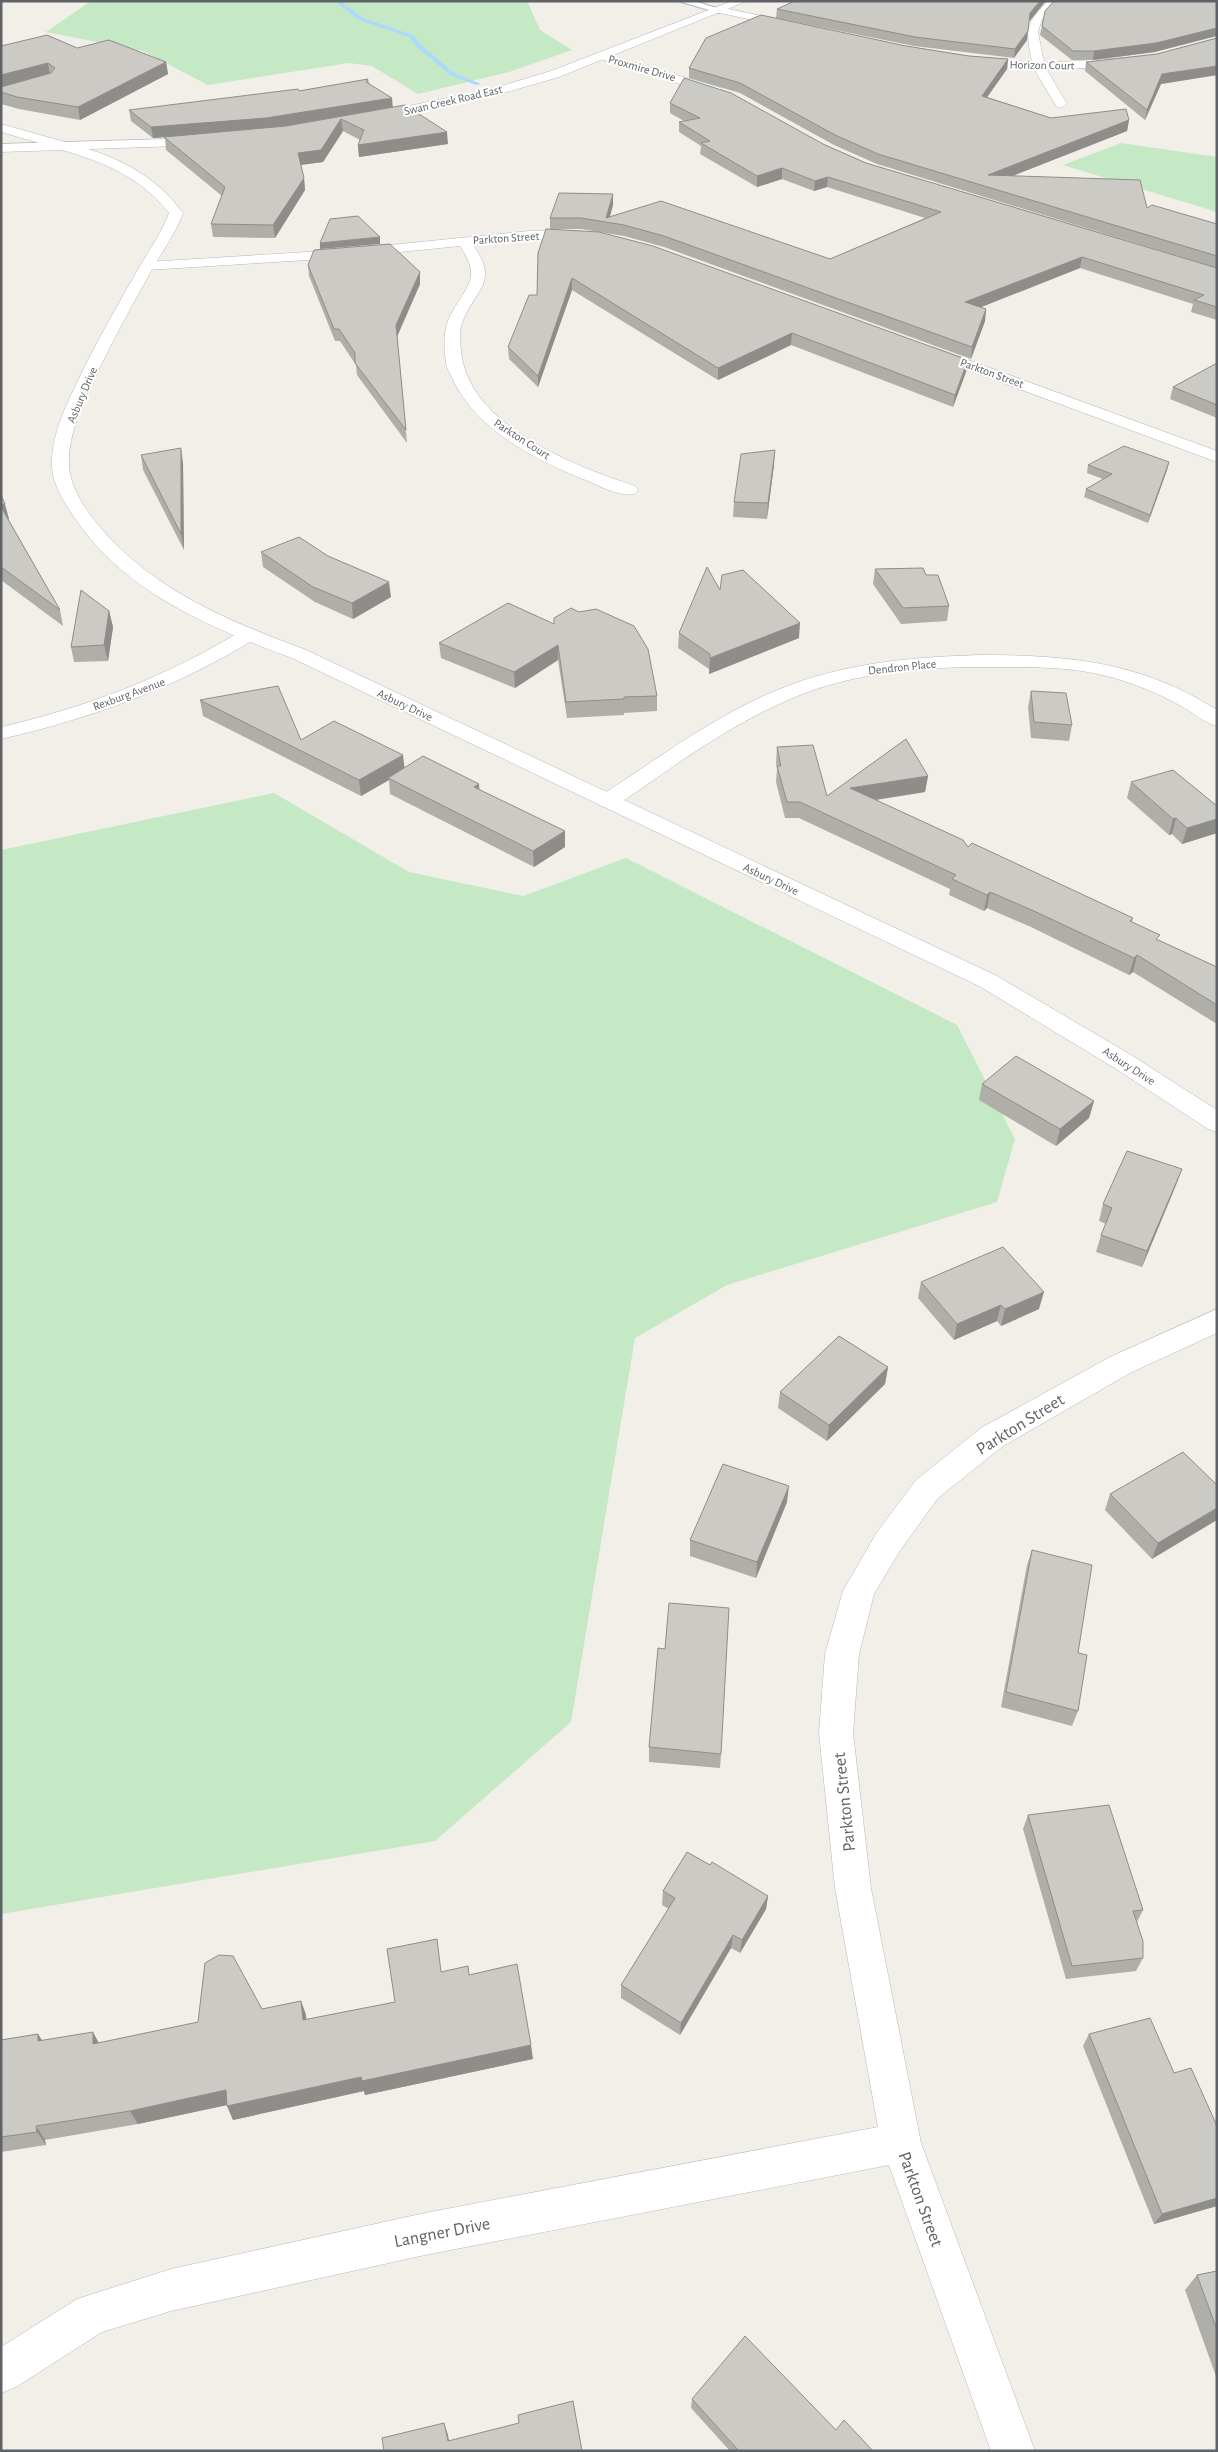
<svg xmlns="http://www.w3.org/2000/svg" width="1218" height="2452" font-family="'Alegreya Sans',sans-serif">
  <rect width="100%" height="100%" fill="#f1efe8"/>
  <g fill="#c5e8c5">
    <polygon points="91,1 527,1 540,30 572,50 509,72 418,94 372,66 349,63 208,85 143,51 46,32"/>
    <polygon points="1121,143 1217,157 1217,212 1063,165"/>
    <polygon points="274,793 409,872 523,896 626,858 957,1025 1015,1139 997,1202 727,1285 635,1338 571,1722 435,1841 1,1914 1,850"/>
  </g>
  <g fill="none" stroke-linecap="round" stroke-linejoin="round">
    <polygon fill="#aadaff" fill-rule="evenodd" points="335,1 340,1 363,18 413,35 422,46 454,73 481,84 476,85 450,75 418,48 409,37 359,20"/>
    <defs>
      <polygon id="service" points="678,1 694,1 723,10 719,13"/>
      <g id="minor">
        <path d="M 1048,1 L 1059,1 L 1042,19 L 1038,32 L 1044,63 L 1122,58 L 1128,62 L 1122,66 L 1047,70 L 1067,104 L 1061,108 L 1057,107 L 1034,69 L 971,64 L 965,61 L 971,58 L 1032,62 C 1026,31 1024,25 1048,1 Z"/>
        <polygon points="719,7 791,22 797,25 791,28 715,12 715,8"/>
        <polygon points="601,53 721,88 723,91 721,94 713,94 597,58 597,54"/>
        <polygon points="1,124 72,144 73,147 67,151 1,132"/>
        <path d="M 530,231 L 582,231 L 589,235 L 582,239 L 530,239 L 473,245 C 502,285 471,291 461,327 C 459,335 460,342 461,350 C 467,425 574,466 635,486 L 638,490 L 635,494 C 621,497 601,487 588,481 C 538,461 478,432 453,380 C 451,375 447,369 446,363 C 444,349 443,334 448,321 C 461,289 485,282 460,246 L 340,258 L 147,270 L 140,266 L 147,262 L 340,250 Z"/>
        <polygon points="933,347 1217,451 1217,462 927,355 925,352"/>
        <path d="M 248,629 L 255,631 L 258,635 L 255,639 C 175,688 92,718 1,739 L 1,727 C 87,707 166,677 241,631 Z"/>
        <path d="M 980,655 C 1065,655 1138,661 1212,707 L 1217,710 L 1217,726 C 1204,723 1193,712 1181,706 C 1158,693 1133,683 1107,676 C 1068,666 1027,667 987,667 C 927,667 865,671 808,692 C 738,718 677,764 616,806 L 608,808 L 600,806 L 597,801 L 600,796 C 662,756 723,709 793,684 C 853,662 917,657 980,655 Z"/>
        <polygon points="1217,1309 1217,1333 1130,1373 1003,1446 938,1498 899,1552 874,1594 859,1654 853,1733 871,1888 921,2143 1035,2451 991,2451 889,2165 425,2255 171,2311 102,2332 16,2387 1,2393 1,2347 77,2299 171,2269 425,2213 878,2127 835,1888 819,1733 825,1654 843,1591 877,1532 916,1480 981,1428 1110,1357"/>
      </g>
      <path id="tertiary" d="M 67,143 C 112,154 155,174 183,213 C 176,232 164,249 154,266 C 136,298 118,330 102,363 C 87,394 67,432 69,467 C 71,489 86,511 100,527 C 154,591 229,621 306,650 L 997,976 L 1131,1055 L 1217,1110 L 1217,1132 L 1208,1129 L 1113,1067 L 979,986 L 292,658 C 209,627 125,593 74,517 C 64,502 52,484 52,465 C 51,431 71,396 85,366 C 102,332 121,299 140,266 C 150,249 162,232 169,213 C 142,178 104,162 62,150 L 61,147 L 62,144 Z"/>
      <g id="secondary">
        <polygon points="732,1 747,1 559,77 493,96 375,121 369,117 375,113 491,89 551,71"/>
        <polygon points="202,138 208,142 207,145 1,152 1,144"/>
      </g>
    </defs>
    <use href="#service" stroke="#b5b8bc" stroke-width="2"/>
    <use href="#minor" stroke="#b5b8bc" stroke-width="1"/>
    <use href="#tertiary" stroke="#b5b8bc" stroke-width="1"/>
    <use href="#secondary" stroke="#b6babf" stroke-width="1"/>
    <use href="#service" fill="#fff" fill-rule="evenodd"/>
    <use href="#minor" fill="#fff" fill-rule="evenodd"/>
    <use href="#tertiary" fill="#fff" fill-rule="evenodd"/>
    <use href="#secondary" fill="#fff" fill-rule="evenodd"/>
  </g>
  <g fill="#afaea9">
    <polygon points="777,9 1029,22 1027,40 1014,58 914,46 776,18"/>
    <polygon points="1042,26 1155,52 1093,60 1072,60 1040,35"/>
    <polygon points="1217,38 1217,75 1161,84 1145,120 1085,71 1086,62 1157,54"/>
    <polygon points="1,46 77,48 166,62 168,74 80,120 19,109 1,104"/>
    <polygon points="906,46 969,56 1008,59 1007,69 987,97 1051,118 1129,120 1127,131 1012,176 1217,224 1217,268 877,164 834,145 740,93 689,78 689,68"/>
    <polygon points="368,79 369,83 393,107 448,144 359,157 358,145 360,140 343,131 323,162 301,165 304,178 305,190 275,238 213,237 211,224 222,196 166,150 165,137 153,138 131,121 129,110 299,91"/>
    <polygon points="670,103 823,144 866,163 1217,268 1217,320 1191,312 1193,304 1080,268 980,307 986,309 985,321 971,359 664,247 624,236 581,229 550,229 550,218 613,205 610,217 830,259 925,218 827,187 814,191 782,179 757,187 700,154 701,146 679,132 679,122 684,121 670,113"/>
    <polygon points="538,253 968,360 966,372 953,407 791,345 718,380 572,290 538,387 509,359 508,347 537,295"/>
    <polygon points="308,265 420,272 420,284 397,336 407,443 357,375 356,365 340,341 335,341 309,276"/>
    <polygon points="1217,363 1217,418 1170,399 1173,387"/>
    <polygon points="141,455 183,463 184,550 143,470"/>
    <polygon points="1169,462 1167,470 1148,523 1084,497 1086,489 1103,479 1087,473 1088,465"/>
    <polygon points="774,465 767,519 733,517 734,502"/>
    <polygon points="1,495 9,519 8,519 60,610 63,626 1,580"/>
    <polygon points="261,552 391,597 353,619 315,602 263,567"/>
    <polygon points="875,569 949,606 947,621 901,624 873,584"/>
    <polygon points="720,590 799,638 709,674 709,669 678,648 679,633"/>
    <polygon points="109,611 113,627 108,661 74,662 71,647"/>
    <polygon points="554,618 657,696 657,711 624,713 624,715 567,718 558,660 515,688 441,658 439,643 554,623"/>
    <polygon points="1031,691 1072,725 1069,741 1031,738 1028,707"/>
    <polygon points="200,700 301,740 404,768 479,784 479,789 565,847 534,867 390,794 389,780 361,796 203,716"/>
    <polygon points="777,747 827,796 928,776 925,792 876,800 968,847 1133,918 1132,922 1159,941 1217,967 1217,1024 1133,972 1129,975 1031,927 987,908 984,911 949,895 950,889 799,818 785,818 776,782 777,769 776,763"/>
    <polygon points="1131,782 1217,806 1217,833 1182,844 1172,834 1169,835 1127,798"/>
    <polygon points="982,1084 1094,1101 1089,1118 1056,1146 979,1100"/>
    <polygon points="1182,1169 1176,1185 1142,1267 1096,1252 1101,1235 1106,1224 1099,1221 1103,1204"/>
    <polygon points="921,1282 1039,1309 1001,1326 997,1321 954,1340 918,1298"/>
    <polygon points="888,1367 885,1384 827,1441 778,1408 780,1392"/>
    <polygon points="1217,1485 1152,1559 1105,1510 1110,1494"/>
    <polygon points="787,1502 756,1578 690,1556 690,1540"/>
    <polygon points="1032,1550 1078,1653 1078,1711 1072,1726 1001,1707 1027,1565"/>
    <polygon points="649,1747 721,1754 720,1768 649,1762"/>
    <polygon points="1028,1815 1143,1910 1137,1922 1143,1958 1136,1971 1066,1979 1023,1829"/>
    <polygon points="710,1865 768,1896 766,1909 740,1953 731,1948 680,2035 621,1998 621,1985 669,1909 662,1905 663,1891"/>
    <polygon points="442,1972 469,1974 533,2059 365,2095 364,2091 233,2120 227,2105 138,2124 45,2140 46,2145 1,2152 1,2040 38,2034 42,2040 99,2043 301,2001 306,2015 306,2020 395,2002"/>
    <polygon points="1089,2034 1174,2073 1217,2126 1217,2206 1154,2224 1083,2046"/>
    <polygon points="1217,2271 1217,2379 1185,2290 1197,2275"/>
    <polygon points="692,2399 836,2430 873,2451 730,2451 691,2408"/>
  </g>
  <g fill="#8f8d8a">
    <polygon points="1040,1 1046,1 1029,22 1030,13"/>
    <polygon points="1217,28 1217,36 1155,52 1093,60 1094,51"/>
    <polygon points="1028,31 1027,40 1014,58 1015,49"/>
    <polygon points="1008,59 1007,69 981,106 982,96"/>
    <polygon points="166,62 168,74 80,120 78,107"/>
    <polygon points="48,63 50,74 1,88 1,75"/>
    <polygon points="1217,66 1217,75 1161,84 1145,120 1147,110 1162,74"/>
    <polygon points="392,98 393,109 267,129 153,138 151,127"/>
    <polygon points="341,119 343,131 323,162 300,165 298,153"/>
    <polygon points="1129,120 1127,131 987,186 988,175"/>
    <polygon points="447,132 448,144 359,157 358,145"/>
    <polygon points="782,168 782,179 757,187 757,176"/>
    <polygon points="828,177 827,187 814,191 815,181"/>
    <polygon points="304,178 305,190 275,238 273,225"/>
    <polygon points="613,194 613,205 608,222 606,218"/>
    <polygon points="380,237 380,244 320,249 320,243"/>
    <polygon points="1082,257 1080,268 964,314 965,302"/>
    <polygon points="420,272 420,284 397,337 396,325"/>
    <polygon points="572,278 572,290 538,387 538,376"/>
    <polygon points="986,309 985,321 971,359 972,347"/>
    <polygon points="792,333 791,345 718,380 718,368"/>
    <polygon points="968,360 966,372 953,407 955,395"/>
    <polygon points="181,448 183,463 184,550 181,534"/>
    <polygon points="775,450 774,465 767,519 768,503"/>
    <polygon points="1169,462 1167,470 1148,523 1150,515"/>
    <polygon points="1,504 5,504 9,519 3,520 1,511"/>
    <polygon points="389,582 391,597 353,619 352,603"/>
    <polygon points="109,611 113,627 108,661 104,645"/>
    <polygon points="800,623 799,638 709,674 710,658"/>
    <polygon points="558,645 558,660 515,688 514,672"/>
    <polygon points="403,755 405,771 388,778 389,780 361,796 359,780"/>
    <polygon points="928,776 925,792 848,804 850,788"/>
    <polygon points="479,784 480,800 474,787"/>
    <polygon points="1176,818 1172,834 1169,835 1173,819"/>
    <polygon points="1217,819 1217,833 1182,844 1187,828"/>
    <polygon points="565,831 565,847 534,867 533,851"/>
    <polygon points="990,892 987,908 984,911 987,895"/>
    <polygon points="1137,955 1133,972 1129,975 1134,958"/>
    <polygon points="1094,1101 1089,1118 1056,1146 1060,1129"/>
    <polygon points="1182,1169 1176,1185 1142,1267 1147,1251"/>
    <polygon points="1044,1292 1039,1309 1001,1326 1005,1309"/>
    <polygon points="1001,1305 997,1321 954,1340 957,1324"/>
    <polygon points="888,1367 885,1384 827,1441 829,1425"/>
    <polygon points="789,1486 787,1502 756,1578 757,1562"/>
    <polygon points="1217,1508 1217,1520 1152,1559 1158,1543"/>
    <polygon points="768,1896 766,1909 740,1953 742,1940"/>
    <polygon points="733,1935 731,1948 680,2035 681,2023"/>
    <polygon points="301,2001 306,2015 308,2035 303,2020"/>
    <polygon points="93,2032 101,2047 93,2044"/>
    <polygon points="38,2034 47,2049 38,2041"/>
    <polygon points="531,2045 533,2059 365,2095 364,2091 233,2120 227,2106 361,2077"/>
    <polygon points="226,2090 232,2104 138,2124 130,2111"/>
    <polygon points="36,2126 45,2140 46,2145 37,2132"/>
    <polygon points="1217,2198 1217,2206 1154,2224 1162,2214"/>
    <polygon points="444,2423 448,2435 451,2451 448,2441"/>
  </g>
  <g fill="#cccac5" stroke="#8f8d8a">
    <polygon points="795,1 1040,1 1030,13 1028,31 1015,49 915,37 777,9"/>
    <polygon points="1054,1 1217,1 1217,28 1156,43 1094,51 1073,51 1042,26 1045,11"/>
    <polygon points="761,15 906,46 969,56 1008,59 982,96 1051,118 1126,109 1129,120 988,175 1140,180 1147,208 1152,205 1217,224 1217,256 878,154 835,135 740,83 689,68 706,38"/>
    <polygon points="47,35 77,48 109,40 166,62 78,107 17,97 1,92 1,87 51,73 55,68 48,63 1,75 1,46"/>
    <polygon points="1217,38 1217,66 1162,74 1147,110 1086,62 1157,54"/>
    <polygon points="684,78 731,93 823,144 866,163 1217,268 1217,307 1194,300 1204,295 1082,257 965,302 986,309 972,347 664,236 624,225 581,218 550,218 559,193 613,194 606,218 661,201 830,259 941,212 828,177 815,181 782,168 757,176 701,143 710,141 679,122 700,118 670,103"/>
    <polygon points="368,79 366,82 392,98 266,118 151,127 129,110 298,89 299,91"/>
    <polygon points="405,105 447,132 358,145 364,130 341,119 321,150 298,153 304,178 273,225 211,224 225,187 164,137 286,126"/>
    <polygon points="358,216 380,237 320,243 330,219"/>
    <polygon points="546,229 599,232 653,246 968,360 955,395 792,333 718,368 572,278 538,376 508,347 529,295 537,295 538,253"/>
    <polygon points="390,244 420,272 396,325 406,430 355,363 355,353 339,329 334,329 308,265 314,250"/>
    <polygon points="1217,363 1217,405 1173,387"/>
    <polygon points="1124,446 1169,462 1150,515 1086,489 1112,474 1088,465"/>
    <polygon points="181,448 181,534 141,455"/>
    <polygon points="775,450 768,503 734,502 741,454"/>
    <polygon points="1,495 5,504 1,504"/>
    <polygon points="1,507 60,610 1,567"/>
    <polygon points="299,537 328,556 389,582 352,603 313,587 261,552"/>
    <polygon points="707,567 720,590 722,575 743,570 800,623 710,658 710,654 679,633"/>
    <polygon points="923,568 926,575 938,575 949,606 903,608 875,569"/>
    <polygon points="81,590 109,611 104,645 71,647"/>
    <polygon points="508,603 554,624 554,618 571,608 579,612 596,609 634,626 648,649 657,696 624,697 624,699 566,702 558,645 514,672 439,643"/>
    <polygon points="278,686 301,740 334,721 403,755 359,780 200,700"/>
    <polygon points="1031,691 1066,693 1072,725 1034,722"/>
    <polygon points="906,739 928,776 850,788 963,840 968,847 972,843 1133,918 1130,921 1160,935 1156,939 1217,967 1217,1005 1137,955 1134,958 1034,911 990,892 987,895 952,879 956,875 800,802 787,802 777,766 781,766 777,747 813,745 827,796"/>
    <polygon points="423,756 479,784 474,787 565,831 533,851 388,778"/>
    <polygon points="1173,770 1217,806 1217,819 1187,828 1176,818 1173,819 1131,782"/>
    <polygon points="1016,1056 1094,1101 1060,1129 982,1084"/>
    <polygon points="1127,1151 1182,1169 1147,1251 1101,1235 1112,1208 1103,1204"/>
    <polygon points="1003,1247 1044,1292 1005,1309 1001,1305 957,1324 921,1282"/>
    <polygon points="839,1336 888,1367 829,1425 780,1392"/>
    <polygon points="1183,1452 1217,1485 1217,1508 1158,1543 1110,1494"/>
    <polygon points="723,1464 789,1486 757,1562 690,1540"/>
    <polygon points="1032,1550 1092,1565 1078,1653 1087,1655 1078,1711 1006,1692"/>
    <polygon points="669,1603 729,1608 721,1754 649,1747 658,1648 665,1649"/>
    <polygon points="1109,1805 1143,1910 1133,1911 1143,1941 1143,1958 1072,1966 1028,1815"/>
    <polygon points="687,1852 710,1865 712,1862 768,1896 742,1940 733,1935 681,2023 621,1985 675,1898 663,1891"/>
    <polygon points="437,1939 441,1972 468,1966 469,1975 517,1964 531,2045 362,2081 361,2077 227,2106 226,2090 130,2111 36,2126 37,2132 1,2137 1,2040 38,2034 38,2041 93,2032 93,2044 198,2022 205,1963 219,1955 233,1956 262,2009 301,2001 303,2020 395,2002 387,1949"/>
    <polygon points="1150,2018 1174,2073 1191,2068 1217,2126 1217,2198 1162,2214 1089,2034"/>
    <polygon points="1217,2271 1217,2330 1197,2275"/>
    <polygon points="745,2336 836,2430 844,2420 873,2451 739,2451 692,2399"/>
    <polygon points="573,2401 582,2451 384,2451 382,2438 444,2423 448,2441 519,2423 518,2415"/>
  </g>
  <g text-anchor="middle" stroke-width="4" stroke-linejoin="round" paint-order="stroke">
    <g font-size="12" fill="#5f6368" stroke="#fff">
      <text transform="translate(1042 65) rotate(1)" y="4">Horizon Court</text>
      <text transform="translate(642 68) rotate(16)" y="4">Proxmire Drive</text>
      <text transform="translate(453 100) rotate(-13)" y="4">Swan Creek Road East</text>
      <text transform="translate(506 238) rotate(-4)" y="4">Parkton Street</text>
      <text transform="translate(992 373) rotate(20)" y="4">Parkton Street</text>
      <text transform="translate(82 395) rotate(-67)" y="4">Asbury Drive</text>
      <text transform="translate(522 439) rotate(33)" y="4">Parkton Court</text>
      <text transform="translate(902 667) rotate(-6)" y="4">Dendron Place</text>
      <text transform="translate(129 694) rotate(-20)" y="4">Rexburg Avenue</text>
      <text transform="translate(405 705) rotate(25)" y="4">Asbury Drive</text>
      <text transform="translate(771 879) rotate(25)" y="4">Asbury Drive</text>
      <text transform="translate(1129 1066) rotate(33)" y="4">Asbury Drive</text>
    </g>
    <g font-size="18" fill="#5f6368" stroke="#fff">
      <text transform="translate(1020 1424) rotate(-32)" y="6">Parkton Street</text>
      <text transform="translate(844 1802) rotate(-96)" y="6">Parkton Street</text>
      <text transform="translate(921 2199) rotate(70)" y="6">Parkton Street</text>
      <text transform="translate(442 2232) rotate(-11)" y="6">Langner Drive</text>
    </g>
  </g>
  <rect width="1218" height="2452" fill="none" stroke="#5f6368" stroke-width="5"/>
</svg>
